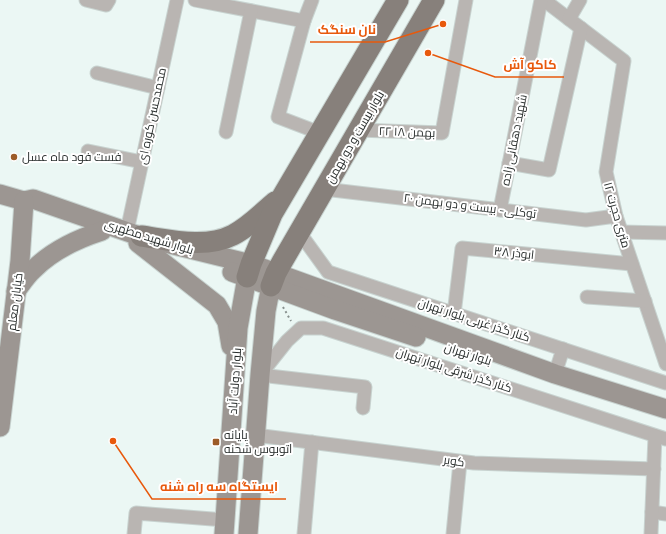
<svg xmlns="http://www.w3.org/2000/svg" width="666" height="534" font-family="'Exo 2',Cairo,sans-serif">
  <rect width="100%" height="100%" fill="#ebf7f4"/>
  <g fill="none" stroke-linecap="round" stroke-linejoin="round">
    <defs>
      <g id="street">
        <polyline points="86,0 106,5 109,0"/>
        <polyline points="195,0 304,21"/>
        <polyline points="312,0 304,21 278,117 320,133"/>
        <polyline points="544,0 624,61 606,172 616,216 666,364"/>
        <polyline points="569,19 580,0"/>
        <polyline points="97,73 158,88"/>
        <polyline points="358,130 442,133 466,0"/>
        <polyline points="226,132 251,11"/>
        <polyline points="88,151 142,162"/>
        <polyline points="509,163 549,170 581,28"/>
        <polyline points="324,189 586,220 616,216"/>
        <polyline points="500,210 541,0"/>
        <polyline points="127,231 177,0"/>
        <polyline points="299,232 328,272 666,383"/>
        <polyline points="621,232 666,233"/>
        <polyline points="587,297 645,301"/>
        <polyline points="454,314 462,248 632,264"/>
        <polyline points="555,374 563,349"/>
        <polyline points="260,375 287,341 301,328 323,328 666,439"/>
        <polyline points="260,375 365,387 363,408"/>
        <polyline points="255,435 474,463 654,469"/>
        <polyline points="652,512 666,514"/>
        <polyline points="134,534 136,513 225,520"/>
        <polyline points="304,534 312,442"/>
        <polyline points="453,534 460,462"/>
        <polyline points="651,534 655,436"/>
      </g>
      <g id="secondary">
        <polyline points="0,194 24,201 33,199 145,238 251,264 555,374 666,409"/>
        <polyline points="138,243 217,305 227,322 231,346"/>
        <polyline points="232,272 335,310 416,337"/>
        <path d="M 16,291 C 22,283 27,275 34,269 C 53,250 77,239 102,231"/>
        <polyline points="0,427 20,261 24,201"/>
        <polyline points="224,534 225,520 238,328 247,277"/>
        <polyline points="248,534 260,375 266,311 271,286"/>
      </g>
      <g id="primary">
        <path d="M 141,236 C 170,240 206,249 233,235 C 249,227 262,213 275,202"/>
        <polyline points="247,277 251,264 272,214 398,0"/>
        <polyline points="271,286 276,273 282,262 434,0"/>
      </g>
    </defs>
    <use href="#street" stroke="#c8d3d0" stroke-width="15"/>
    <use href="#secondary" stroke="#c8d3d0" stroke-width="21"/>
    <use href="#primary" stroke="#c8d3d0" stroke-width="23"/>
    <polyline stroke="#87908e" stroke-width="2" stroke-dasharray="2 3" stroke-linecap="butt" points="283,307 291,321"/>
    <use href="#street" stroke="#b9b5b2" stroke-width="13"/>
    <use href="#secondary" stroke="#9c9692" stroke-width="19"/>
    <use href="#primary" stroke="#87807b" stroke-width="21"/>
  </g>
  <g fill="#9c5b27" stroke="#fff" stroke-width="1.5">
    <circle cx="14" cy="157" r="4"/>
    <rect x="212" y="438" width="8" height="8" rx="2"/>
  </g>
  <g text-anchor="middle" stroke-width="4" stroke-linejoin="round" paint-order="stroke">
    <g font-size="12" fill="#292e2d" stroke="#fff">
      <text transform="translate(152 116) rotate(-78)" y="4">محمدحسن کوره ای</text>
      <text transform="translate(407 132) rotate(2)" y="4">۲۲ بهمن ۱۸</text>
      <text transform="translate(355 137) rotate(-60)" y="4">بلوار بیست و دو بهمن</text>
      <text transform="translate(514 140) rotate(-79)" y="4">شهید دهقانی زاده</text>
      <text transform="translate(470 206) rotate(7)" y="4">توکلی- بیست و دو بهمن ۲۰</text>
      <text transform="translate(617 215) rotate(74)" y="4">۱۲ متری حجرت</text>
      <text transform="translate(149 237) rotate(17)" y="4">بلوار شهید مطهری</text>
      <text transform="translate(514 253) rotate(6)" y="4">۳۸ ابوذر</text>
      <text transform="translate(15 302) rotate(-83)" y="4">خیابان معلم</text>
      <text transform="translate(474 320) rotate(18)" y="4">کنار گذر غربی بلوار تهران</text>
      <text transform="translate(468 354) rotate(18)" y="4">بلوار تهران</text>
      <text transform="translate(454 370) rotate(18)" y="4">کنار گذر شرقی بلوار تهران</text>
      <text transform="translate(235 381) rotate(-86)" y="4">بلوار دولت آباد</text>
      <text transform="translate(454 461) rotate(8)" y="4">کویر</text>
    </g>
    <g font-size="12" fill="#292e2d" stroke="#fff" text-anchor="start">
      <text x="22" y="161">فست فود ماه عسل</text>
      <text x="224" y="439">پایانه<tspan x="224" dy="14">اتوبوس شحنه</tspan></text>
    </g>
  </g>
  <path fill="none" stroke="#e8590c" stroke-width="1.5" d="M443 24L385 42H310M428 53L495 77H564M113 441L152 499H286"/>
  <g fill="#e8590c" stroke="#fff" stroke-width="1.5">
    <circle cx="443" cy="24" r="4"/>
    <circle cx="428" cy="53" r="4"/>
    <circle cx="113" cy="441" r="4"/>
  </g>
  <g font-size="13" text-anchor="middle" font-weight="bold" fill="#e8590c" stroke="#fff" stroke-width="4" stroke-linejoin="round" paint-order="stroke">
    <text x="347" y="34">نان سنگک</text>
    <text x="530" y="69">کاکو آش</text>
    <text x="219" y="491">ایستگاه سه راه شنه</text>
  </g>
</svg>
